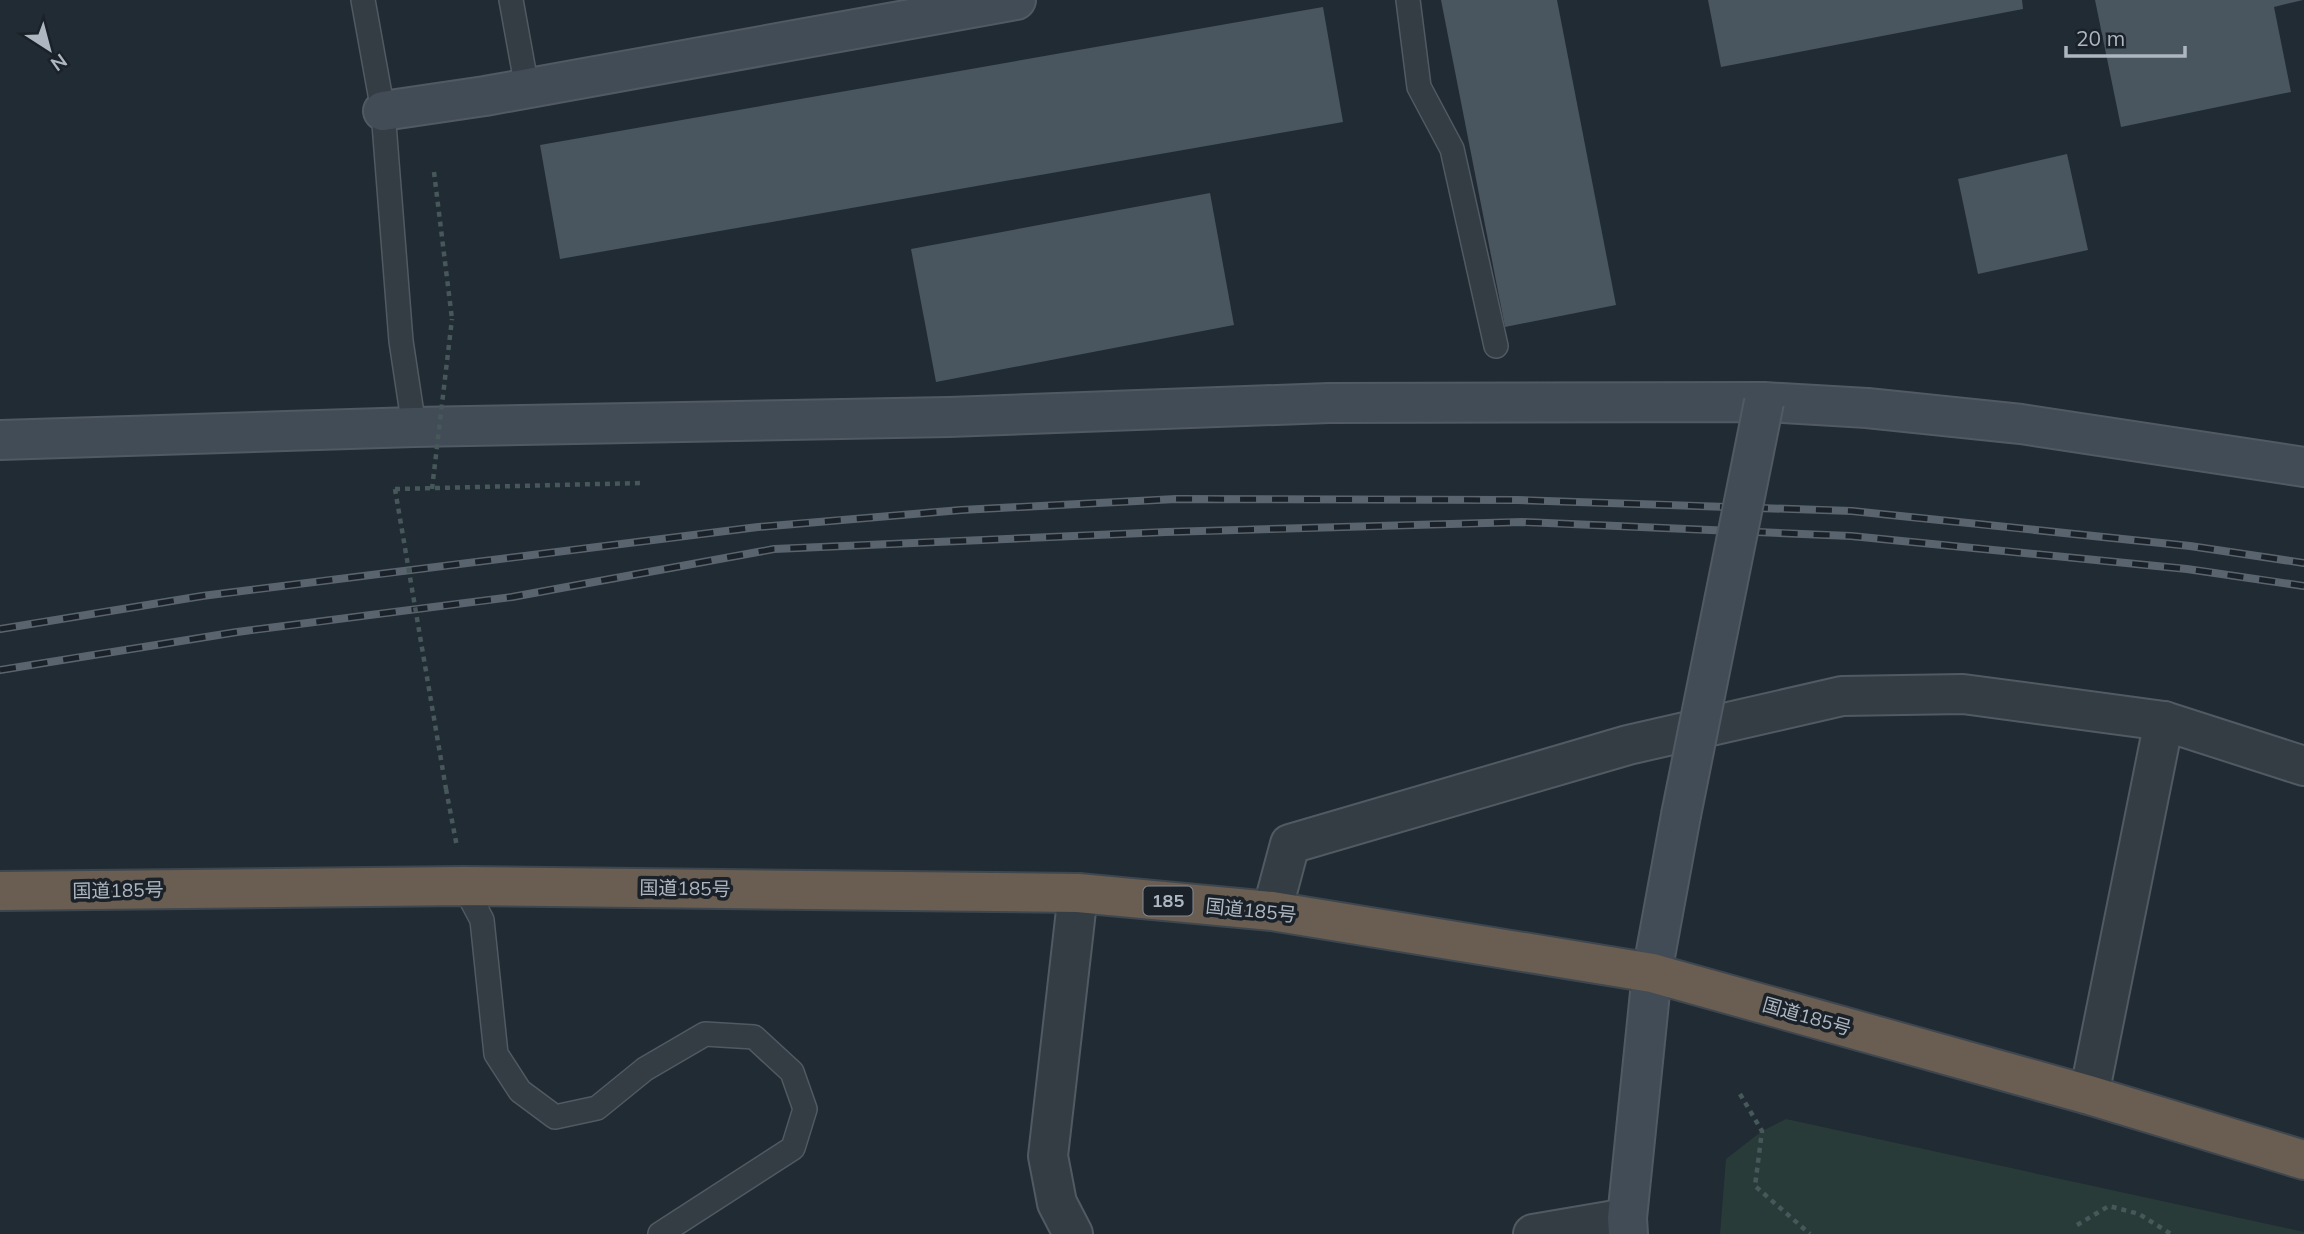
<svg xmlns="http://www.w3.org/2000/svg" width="2304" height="1234" font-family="Mulish,'Noto Sans JP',sans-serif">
  <rect width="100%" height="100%" fill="#212b33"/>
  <polygon fill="#293b39" points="1786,1119 2304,1232 2304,1234 1720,1234 1726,1159 1762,1131"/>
  <g fill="#49555f">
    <polygon points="1441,0 1557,0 1616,305 1505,327"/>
    <polygon points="1708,0 2022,0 2023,9 1721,67"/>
    <polygon points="2095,0 2303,0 2274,7 2291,92 2121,127"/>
    <polygon points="1323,7 1343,122 560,259 540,145"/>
    <polygon points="2067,154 2088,250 1978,274 1958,179"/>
    <polygon points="1210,193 1234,325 936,382 911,249"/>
  </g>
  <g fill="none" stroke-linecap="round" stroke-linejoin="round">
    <defs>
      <g id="lane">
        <polyline points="363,0 383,111 401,341 414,427"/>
        <polyline points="511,0 527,88"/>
        <polyline points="1408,0 1419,87 1452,149 1496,346"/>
        <polyline points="464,886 482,920 496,1054 520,1091 555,1117 597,1108 645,1069 705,1034 754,1037 792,1072 805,1109 793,1148 660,1234"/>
      </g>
      <g id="street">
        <polyline points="1272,911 1290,844 1628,745 1842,696 1963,694 2164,721 2304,766"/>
        <polyline points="2089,1095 2164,721"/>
        <polyline points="1073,1234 1057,1203 1048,1156 1078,893"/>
        <polyline points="1533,1234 1627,1218"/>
      </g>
      <g id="secondary">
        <polyline points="383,111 485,96 1016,0"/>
        <polyline points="0,440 414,427 949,417 1329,403 1764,402 1867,408 2021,424 2304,467"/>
        <polyline points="1628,1234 1627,1218 1652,973 1681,815"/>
      </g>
      <polyline id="highway" points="0,891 464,886 1078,893 1272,911 1652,973 2089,1095 2304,1160"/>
    </defs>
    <use href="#lane" stroke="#515a62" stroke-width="26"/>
    <use href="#street" stroke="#515a62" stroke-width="42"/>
    <use href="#secondary" stroke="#515a62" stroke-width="42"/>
    <use href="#highway" stroke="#3e474f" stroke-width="42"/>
    <g stroke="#465859" stroke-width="4.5" stroke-dasharray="5 5" stroke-linecap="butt">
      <polyline points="434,172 452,319"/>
      <polyline points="395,489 641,483"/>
      <polyline points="446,789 457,847"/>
      <polyline points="1740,1094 1762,1131 1755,1186 1810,1234"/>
      <polyline points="2077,1225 2109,1206 2139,1214 2171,1234"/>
    </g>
    <use href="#lane" stroke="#343c44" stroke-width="23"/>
    <use href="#street" stroke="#343c44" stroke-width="38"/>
    <use href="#secondary" stroke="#424c57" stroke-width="38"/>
    <use href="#highway" stroke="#6a5e52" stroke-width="38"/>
    <defs>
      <g id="rail">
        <polyline points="0,629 202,596 758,527 961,510 1176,499 1517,500 1852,511 2190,546 2304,563"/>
        <polyline points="0,670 237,632 512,597 774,549 1166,532 1522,522 1851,536 2187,569 2304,586"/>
      </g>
    </defs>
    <use href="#rail" stroke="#5a646e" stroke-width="8"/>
    <use href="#rail" stroke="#1a2129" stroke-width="5" stroke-dasharray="16" stroke-linecap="butt"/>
    <defs>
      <polyline id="secondary-bridge" points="1681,815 1764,402"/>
    </defs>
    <use href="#secondary-bridge" stroke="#515a62" stroke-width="42" stroke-linecap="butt"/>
    <g stroke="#465859" stroke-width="4.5" stroke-dasharray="5 5" stroke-linecap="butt">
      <polyline points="395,489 446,789"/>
      <polyline points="432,489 452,319"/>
    </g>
    <use href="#secondary-bridge" stroke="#424c57" stroke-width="38"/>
  </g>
  <g text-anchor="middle" stroke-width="7" stroke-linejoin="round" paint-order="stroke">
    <rect fill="#1a2129" stroke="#828a93" stroke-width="2" x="1143.5" y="886.5" width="49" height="29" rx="5"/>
    <g font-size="18" font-weight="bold" fill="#aeb7c1">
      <text x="1168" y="907">185</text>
    </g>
    <g font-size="19" fill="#aeb7c1" stroke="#1a2129">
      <text transform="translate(685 888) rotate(1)" y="7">国道185号</text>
      <text transform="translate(118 890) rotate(-1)" y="7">国道185号</text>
      <text transform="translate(1251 910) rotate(6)" y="7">国道185号</text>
      <text transform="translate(1807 1016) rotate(16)" y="7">国道185号</text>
    </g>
  </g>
  <g transform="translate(49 49) rotate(144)" stroke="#1a2129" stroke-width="5" paint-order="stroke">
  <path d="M0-5L12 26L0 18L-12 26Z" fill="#aeb7c1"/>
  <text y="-10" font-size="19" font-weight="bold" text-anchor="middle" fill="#aeb7c1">N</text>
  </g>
  <path d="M2066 46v10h119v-10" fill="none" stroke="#aeb7c1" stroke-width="3.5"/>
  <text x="2076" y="46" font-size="21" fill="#aeb7c1" stroke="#1a2129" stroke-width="5" paint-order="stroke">20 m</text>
</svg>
